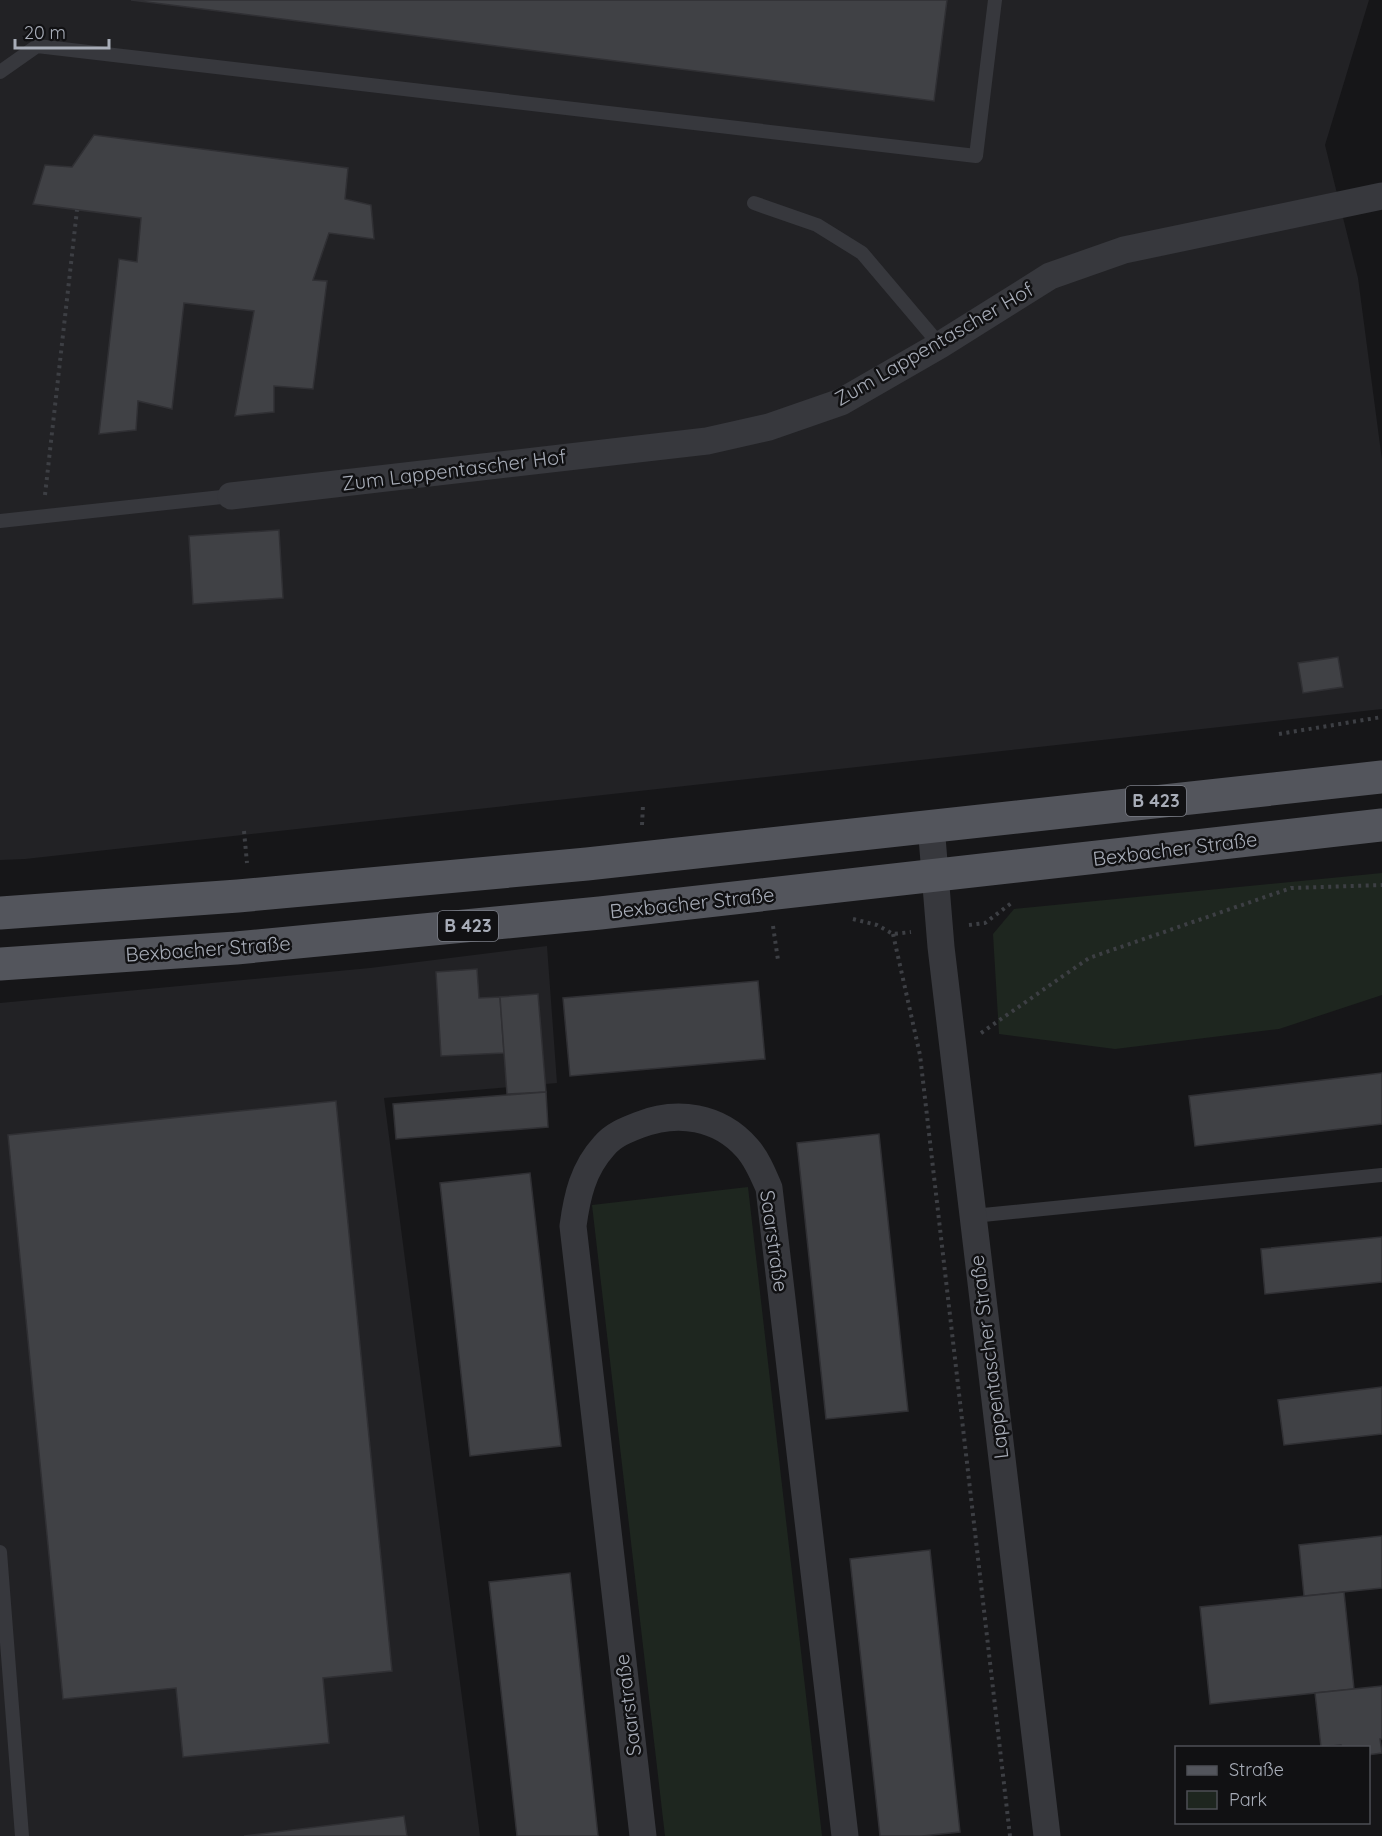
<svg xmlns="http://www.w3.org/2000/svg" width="1382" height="1836" font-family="Quicksand,sans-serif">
  <rect width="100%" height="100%" fill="#161618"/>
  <g fill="#222225">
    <polygon points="0,0 1369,0 1325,145 1358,278 1382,460 1382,709 25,859 0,860"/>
    <polygon points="547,946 557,1083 384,1098 480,1836 0,1836 0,1003 370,968"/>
  </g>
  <g fill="#1e261f">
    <polygon points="1382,873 1382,995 1279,1029 1115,1049 999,1034 993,934 1014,909"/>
    <polygon points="748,1187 822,1836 665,1836 592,1205"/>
  </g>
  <g fill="#404145" stroke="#303034" stroke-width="1.5">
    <polygon points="131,0 947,0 934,101"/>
    <polygon points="94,135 348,168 345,199 371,205 374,239 329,233 313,280 327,281 313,389 274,386 274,412 235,416 254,311 184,303 172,409 138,401 136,430 99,434 119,259 137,262 141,218 33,204 45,165 72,167"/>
    <polygon points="279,530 283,598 193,604 189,536"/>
    <polygon points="1338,657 1343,687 1303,693 1298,663"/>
    <polygon points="477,969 479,998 500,997 504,1053 441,1056 436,972"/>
    <polygon points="758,981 765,1059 570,1076 563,998"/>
    <polygon points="538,994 546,1092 507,1094 500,997"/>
    <polygon points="1382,1073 1382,1124 1195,1146 1189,1096"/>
    <polygon points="546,1092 548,1127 396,1139 393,1104"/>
    <polygon points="336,1101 392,1671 323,1678 329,1743 183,1757 176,1688 63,1699 8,1135"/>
    <polygon points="879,1134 908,1411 826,1419 797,1143"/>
    <polygon points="530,1173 561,1446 470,1456 440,1183"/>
    <polygon points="1382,1237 1382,1282 1265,1294 1261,1249"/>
    <polygon points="1382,1387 1382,1434 1284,1445 1278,1400"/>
    <polygon points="1382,1536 1382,1588 1304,1596 1299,1545"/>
    <polygon points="930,1550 960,1832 922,1836 880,1836 850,1559"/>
    <polygon points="570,1573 598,1836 517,1836 489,1582"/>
    <polygon points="1344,1592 1354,1689 1210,1704 1200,1607"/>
    <polygon points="1382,1686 1382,1739 1380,1739 1382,1753 1368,1755 1368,1748 1342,1748 1341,1745 1321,1747 1315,1693"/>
    <polygon points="404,1816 407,1836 244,1836"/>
  </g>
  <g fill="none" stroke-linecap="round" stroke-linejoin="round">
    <g stroke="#3d3f44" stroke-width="4" stroke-dasharray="3 4.5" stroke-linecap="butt">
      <polyline points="45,495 77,210"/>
      <polyline points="1279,734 1382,717"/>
      <polyline points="642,825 643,805"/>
      <polyline points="244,831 247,863"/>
      <polyline points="853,919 877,925 893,934 911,932"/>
      <polyline points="969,925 985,923 1014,901"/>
      <polyline points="773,926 778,960"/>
      <polyline points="893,934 920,1055 1010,1836"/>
      <polyline points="981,1033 1089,958 1291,888 1382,885"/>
    </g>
    <g stroke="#37383d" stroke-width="14">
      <polyline points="0,72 37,46 976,156 995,0"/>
      <polyline points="754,203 817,225 862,253 940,345"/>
      <polyline points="0,521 231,496"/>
      <polyline points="973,1216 1382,1175"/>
      <polyline points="0,1552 22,1836"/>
    </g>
    <g stroke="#37383d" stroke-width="27">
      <polyline points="231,496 707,441 769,427 841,402 940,345 1050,276 1124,250 1382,196"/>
      <polyline points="931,825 941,947 1047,1836"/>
      <path d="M 643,1836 L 573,1226 C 577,1196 583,1169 604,1146 C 613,1135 626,1130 639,1125 C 677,1110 719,1116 747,1148 C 757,1159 763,1174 769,1188 L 845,1836"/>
    </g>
    <g stroke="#53555c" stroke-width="33">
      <polyline points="0,913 238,896 587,864 1382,777"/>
      <polyline points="0,964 236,948 600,913 1382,825"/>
    </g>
  </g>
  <g text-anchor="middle" stroke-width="5" stroke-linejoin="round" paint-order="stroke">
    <g fill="#111113" stroke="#7b7e86" stroke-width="1.5">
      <rect x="1126" y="786" width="60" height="30" rx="4.5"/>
      <rect x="438" y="911" width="60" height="30" rx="4.5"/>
    </g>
    <g font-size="18" font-weight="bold" fill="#a8adb8">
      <text x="1156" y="807">B 423</text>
      <text x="468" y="932">B 423</text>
    </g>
    <g font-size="20" fill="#a8adb8" stroke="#111113">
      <text transform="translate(934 344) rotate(-30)" y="7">Zum Lappentascher Hof</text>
      <text transform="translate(454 470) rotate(-7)" y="7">Zum Lappentascher Hof</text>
      <text transform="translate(1175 849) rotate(-7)" y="7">Bexbacher Straße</text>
      <text transform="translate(692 903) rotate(-6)" y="7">Bexbacher Straße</text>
      <text transform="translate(208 949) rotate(-4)" y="7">Bexbacher Straße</text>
      <text transform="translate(774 1241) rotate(82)" y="7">Saarstraße</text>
      <text transform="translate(989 1357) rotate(-97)" y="7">Lappentascher Straße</text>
      <text transform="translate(628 1705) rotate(-97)" y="7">Saarstraße</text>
    </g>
  </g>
  <rect x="1175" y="1746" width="195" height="78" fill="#111113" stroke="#4d4f55" stroke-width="1.5"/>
  <rect x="1187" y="1766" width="30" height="9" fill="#53555c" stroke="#4d4f55" stroke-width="1.5"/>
  <text x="1229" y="1776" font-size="18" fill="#a8adb8">Straße</text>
  <rect x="1187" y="1791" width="30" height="18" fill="#1e261f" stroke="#4d4f55" stroke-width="1.5"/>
  <text x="1229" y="1806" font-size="18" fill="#a8adb8">Park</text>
  <path d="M15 39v9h94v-9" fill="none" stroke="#a8adb8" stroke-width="3"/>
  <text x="24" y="39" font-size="18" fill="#a8adb8" stroke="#111113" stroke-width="4.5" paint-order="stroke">20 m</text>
</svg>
